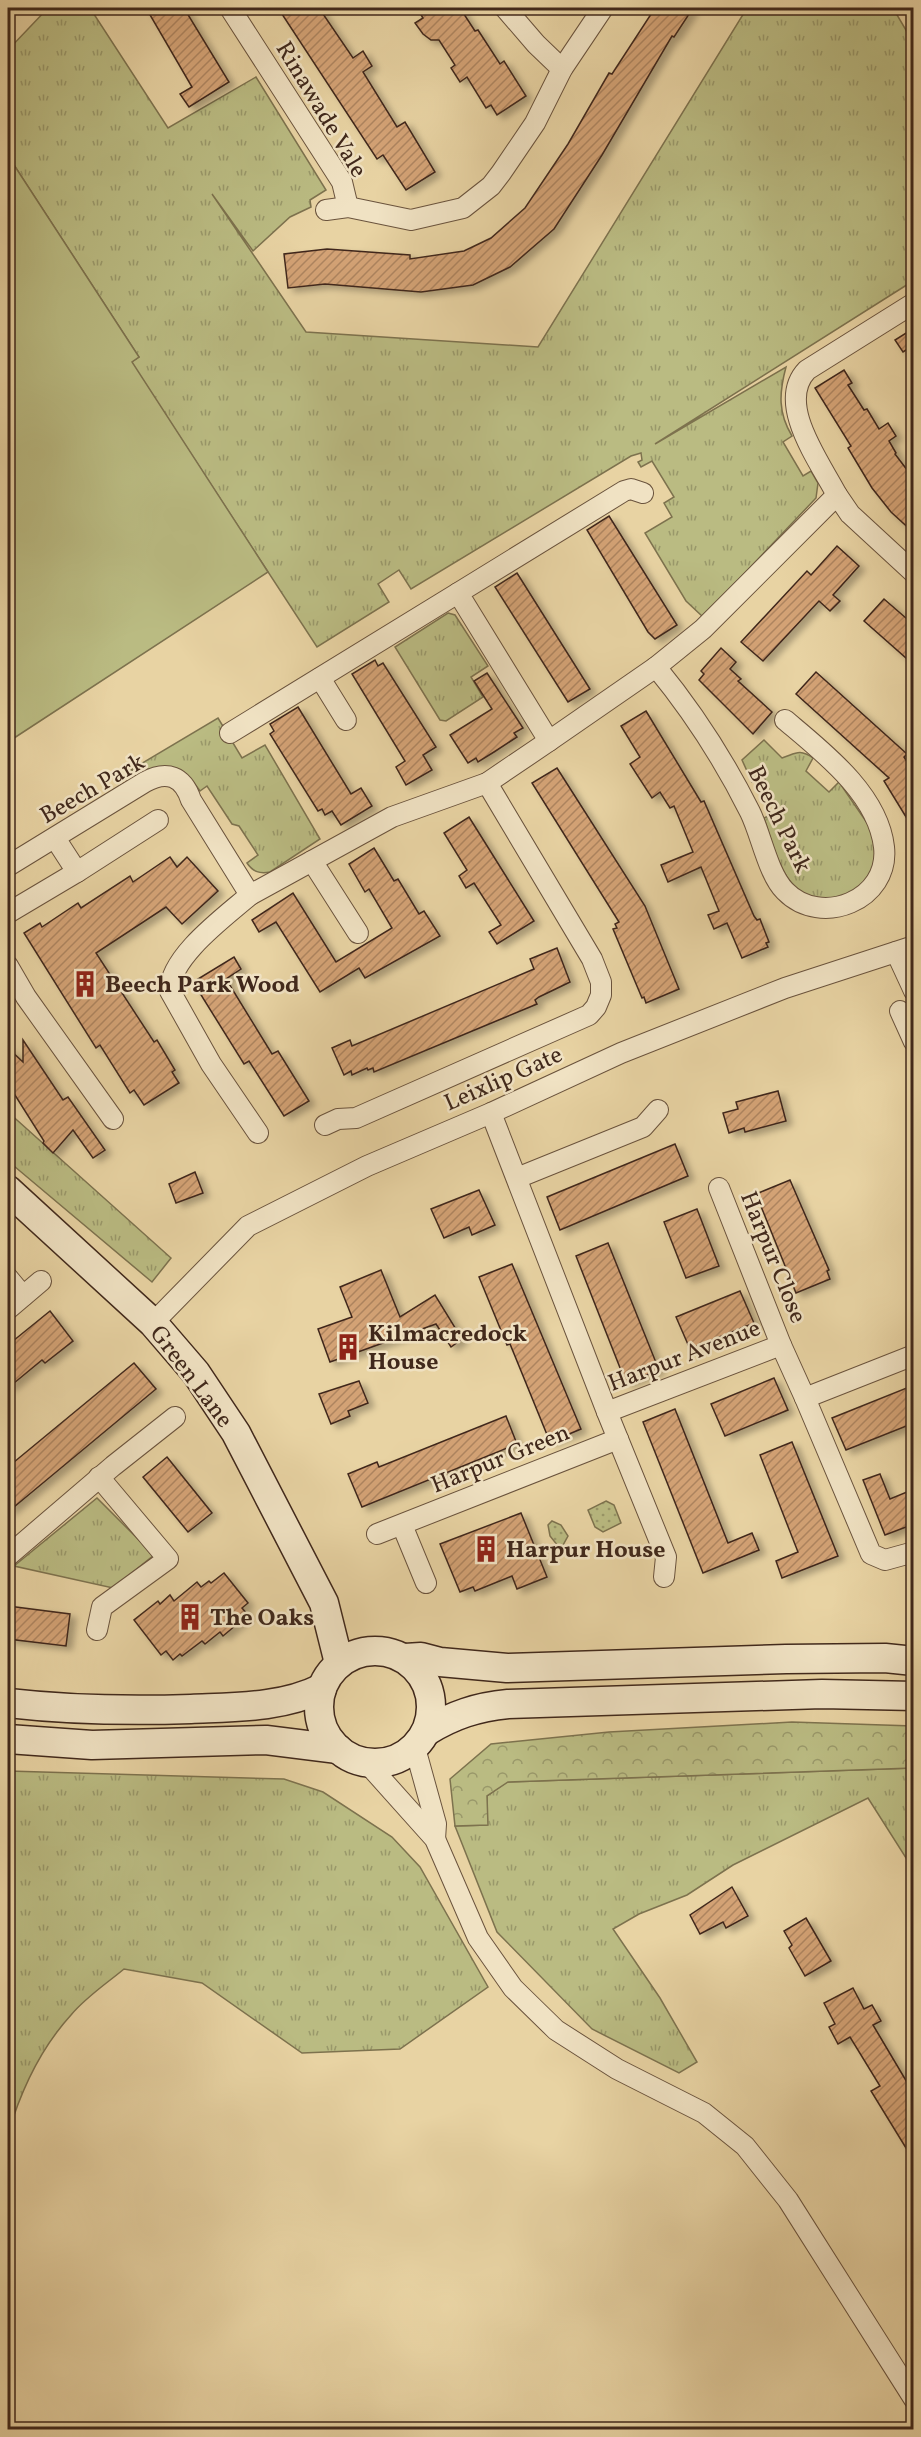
<svg xmlns="http://www.w3.org/2000/svg" width="921" height="2437" font-family="Vollkorn,serif">
  <defs>
    <pattern id="grass-tufts" width="24" height="20" patternUnits="userSpaceOnUse" patternTransform="scale(1.5)"><rect width="24" height="20" fill="#babb82"/><path d="M3 7l-1-3M5 7V3M7 7l1-3M15 17l-1-3M17 17v-4M19 17l1-3" fill="none" stroke="#99986a"/></pattern>
    <pattern id="forest-crowns" width="20" height="18" patternUnits="userSpaceOnUse" patternTransform="scale(1.5)"><rect width="20" height="18" fill="#babb82"/><path d="M2 6a3 3 0 1 1 6 0M12 15a3 3 0 1 1 6 0" fill="none" stroke="#99986a"/></pattern>
    <pattern id="park-dots" width="8" height="8" patternUnits="userSpaceOnUse" patternTransform="scale(1.5)"><rect width="8" height="8" fill="#babb82"/><path d="M2 2h.1M6 6h.1" fill="none" stroke="#99986a" stroke-width="1.8" stroke-linecap="round"/></pattern>
    <pattern id="building-hatch" width="6" height="6" patternUnits="userSpaceOnUse" patternTransform="scale(1.5)"><rect width="6" height="6" fill="#d3a275"/><path d="M-1 1l2-2M0 6l6-6M5 7l2-2" fill="none" stroke="#ad845f"/></pattern>
    <filter id="shadow"><feDropShadow dx="6" dy="4" stdDeviation="3" flood-color="#0004"/></filter>
  </defs>
  <rect width="100%" height="100%" fill="#e8d3a3"/>
  <filter id="stains"><feTurbulence type="fractalNoise" baseFrequency=".00333" numOctaves="4"/><feColorMatrix values="0 0 0 0 .2 0 0 0 0 .09 0 0 0 0 .02 0 0 0 .5 -.17"/></filter>
  <radialGradient id="worn" r=".72"><stop offset=".6" stop-color="#630" stop-opacity="0"/><stop offset="1" stop-color="#630" stop-opacity=".3"/></radialGradient>
  <g fill="url(#grass-tufts)" stroke="#7d724e" stroke-width="1.5">
    <path d="M 48,8 L 90,8 L 168,128 L 256,77 L 326,190 L 310,200 L 311,207 L 290,217 L 253,251 L 212,194 L 306,332 L 538,347 L 747,8 L 893,8 L 913,42 L 913,281 L 655,444 L 786,367 C 779,393 778,413 792,436 L 783,442 L 803,476 L 811,471 L 818,483 L 816,498 L 703,617 L 686,601 L 645,533 L 672,517 L 664,503 L 674,497 L 652,461 L 641,467 L 638,462 L 642,460 L 641,453 L 631,456 L 411,589 L 399,570 L 378,584 L 389,602 L 317,647 L 131,362 L 139,357 L 14,165 L 8,169 L 8,50 Z"/>
    <polygon points="448,613 455,615 488,666 471,677 483,697 446,721 440,720 395,647"/>
    <path d="M 218,718 L 242,758 L 265,745 L 320,839 L 270,872 C 260,874 253,872 247,863 L 258,855 L 239,826 L 232,824 L 207,786 L 200,791 C 183,764 158,767 129,771 Z"/>
    <path d="M 764,740 L 782,758 C 795,754 799,748 813,758 L 806,771 L 829,792 L 839,782 L 874,833 L 876,866 C 869,874 861,889 852,895 C 844,899 832,899 824,899 C 783,897 775,850 764,818 L 778,812 L 764,777 L 752,782 L 742,760 Z"/>
    <polygon points="8,1112 171,1258 152,1282 8,1161"/>
    <polygon points="97,1498 154,1555 113,1588 14,1566"/>
    <polygon points="913,1768 913,1869 868,1798 733,1865 687,1895 639,1914 613,1929 660,1998 697,2062 679,2073 592,2029 497,1932 455,1826 487,1825 487,1796 507,1782"/>
    <path d="M 8,1771 L 284,1779 L 323,1792 L 392,1837 L 420,1867 L 488,1987 L 400,2049 L 302,2053 L 202,1983 L 124,1969 C 106,1984 86,1997 71,2015 C 40,2049 21,2090 8,2134 Z"/>
  </g>
  <polygon fill="url(#forest-crowns)" stroke="#7d724e" stroke-width="1.5" points="792,1722 913,1726 913,1768 508,1782 487,1796 488,1825 455,1826 450,1779 491,1744 609,1732"/>
  <g fill="url(#park-dots)" stroke="#7d724e" stroke-width="1.5">
    <polygon points="606,1501 614,1505 621,1523 603,1532 595,1527 588,1510"/>
    <polygon points="552,1521 561,1525 568,1536 563,1545 558,1546 550,1536 548,1525"/>
  </g>
  <polygon fill="#babb82" stroke="#7d724e" stroke-width="1.5" points="14,165 139,357 132,362 268,572 8,742 8,169"/>
  <g fill="url(#building-hatch)" stroke="#40281b" stroke-width="1.5" filter="url(#shadow)">
    <polygon points="146,8 184,8 229,82 189,107 180,94 192,87"/>
    <polygon points="278,8 319,8 353,58 363,51 372,66 363,72 397,127 405,122 435,172 406,190 383,155 377,159"/>
    <polygon points="417,8 460,8 475,31 478,30 500,64 504,61 526,96 497,115 491,105 486,108 467,77 460,82 451,68 455,65 439,40 431,40 423,34 415,23 423,18"/>
    <polygon points="655,8 693,8 674,37 672,36 602,155 554,229 510,267 473,285 421,292 325,284 288,288 284,254 327,249 410,255 410,259 464,251 491,238 525,208 568,144 609,73 612,74"/>
    <polygon points="914,328 914,345 903,352 895,340"/>
    <polygon points="844,370 852,383 848,385 864,410 867,409 879,429 888,423 896,436 889,441 896,453 895,454 914,479 914,533 891,512 872,488 848,448 851,446 815,388"/>
    <polygon points="609,516 677,625 655,639 648,632 587,530"/>
    <polygon points="837,546 859,566 833,595 840,601 830,611 819,601 763,661 741,642 807,571 811,575"/>
    <polygon points="517,573 590,689 568,702 495,587"/>
    <polygon points="884,599 914,625 914,665 864,621"/>
    <polygon points="721,648 736,662 730,669 741,679 738,681 772,712 753,734 699,680 704,674 701,671"/>
    <polygon points="375,660 378,666 383,663 436,747 423,755 432,770 406,785 396,767 405,761 352,674"/>
    <polygon points="816,672 907,754 904,757 914,772 914,830 884,781 889,778 796,694"/>
    <polygon points="487,673 523,728 514,733 517,737 494,752 478,762 476,758 468,763 450,735 492,709 474,681"/>
    <polygon points="298,707 351,794 361,788 372,806 341,825 332,811 325,815 322,809 318,811 270,734 274,731 270,724"/>
    <polygon points="646,711 701,802 704,801 754,916 757,920 760,919 769,942 766,943 768,947 742,958 727,923 714,929 708,915 719,911 701,867 668,882 661,865 693,852 674,806 670,808 660,792 652,798 630,764 640,757 621,726"/>
    <polygon points="557,768 645,906 679,989 646,1003 644,997 642,998 613,929 617,928 615,924 619,922 532,783"/>
    <polygon points="469,817 534,921 497,944 489,932 501,925 474,883 466,888 459,876 467,870 444,833"/>
    <polygon points="374,848 394,881 398,879 419,914 424,911 440,936 365,978 359,968 320,992 276,922 259,932 252,920 293,893 336,962 392,928 369,889 365,892 349,864"/>
    <polygon points="170,857 177,867 187,857 218,891 182,924 166,907 96,953 154,1042 157,1040 175,1070 172,1072 179,1083 144,1105 134,1090 130,1093 100,1045 96,1048 24,933 40,923 42,927 78,903 81,908 130,876 133,882"/>
    <polygon points="557,948 570,982 539,997 535,1000 537,1004 374,1072 373,1068 368,1070 367,1068 352,1075 351,1071 344,1075 332,1048 350,1040 352,1046 534,969 530,959"/>
    <polygon points="234,957 241,969 226,979 272,1054 278,1051 309,1101 284,1116 249,1061 244,1064 193,982"/>
    <polygon points="23,1040 63,1100 68,1097 105,1150 93,1158 73,1130 53,1153 43,1143 44,1141 8,1084 8,1048 23,1062"/>
    <polygon points="778,1091 786,1121 745,1132 744,1128 729,1133 723,1113 738,1109 736,1102"/>
    <polygon points="675,1144 688,1176 560,1230 547,1197"/>
    <polygon points="195,1172 203,1193 176,1203 169,1184"/>
    <polygon points="790,1180 829,1270 827,1271 830,1279 796,1293 756,1194"/>
    <polygon points="479,1190 495,1225 472,1235 469,1227 444,1238 431,1209"/>
    <polygon points="697,1209 719,1266 686,1278 664,1222"/>
    <polygon points="608,1243 659,1370 626,1383 576,1256"/>
    <polygon points="512,1264 581,1429 550,1442 510,1344 507,1345 479,1277"/>
    <polygon points="381,1270 400,1317 435,1295 462,1339 451,1347 436,1324 330,1362 318,1329 352,1317 340,1287"/>
    <polygon points="740,1291 754,1323 690,1349 676,1317"/>
    <polygon points="50,1311 73,1341 45,1363 42,1360 8,1388 8,1345"/>
    <polygon points="134,1363 156,1389 8,1512 8,1467"/>
    <polygon points="774,1378 788,1410 725,1436 711,1404"/>
    <polygon points="359,1381 368,1403 348,1411 350,1416 331,1424 319,1394"/>
    <polygon points="914,1385 914,1423 846,1450 832,1418"/>
    <polygon points="675,1409 728,1543 752,1533 759,1550 703,1573 643,1422"/>
    <polygon points="506,1416 517,1444 362,1507 348,1474 377,1462 379,1467"/>
    <polygon points="792,1442 838,1556 782,1578 776,1561 798,1552 760,1455"/>
    <polygon points="167,1457 212,1513 188,1532 143,1477"/>
    <polygon points="880,1474 890,1499 914,1489 914,1524 885,1535 863,1480"/>
    <polygon points="521,1513 547,1577 517,1589 512,1576 475,1591 473,1587 460,1592 440,1544"/>
    <polygon points="224,1573 248,1603 242,1608 248,1615 223,1636 220,1632 205,1644 202,1641 182,1656 180,1654 173,1660 166,1651 161,1655 134,1620 158,1601 160,1604 170,1595 174,1601 197,1582 201,1587 209,1581 211,1583"/>
    <polygon points="8,1606 70,1614 66,1646 8,1639"/>
    <polygon points="732,1887 748,1916 726,1928 723,1922 700,1934 690,1915"/>
    <polygon points="806,1918 831,1961 805,1976 789,1948 792,1945 784,1931"/>
    <polygon points="853,1988 864,2009 872,2005 881,2021 873,2025 914,2094 914,2161 871,2091 880,2086 850,2037 838,2044 829,2027 835,2024 824,2003"/>
  </g>
  <g fill="none" stroke-linecap="round" stroke-linejoin="round">
    <defs>
      <g id="street">
        <polyline points="230,8 342,182 348,207"/>
        <polyline points="505,8 536,44 562,69"/>
        <polyline points="326,210 348,207 411,220 463,208 491,186 501,173 535,123 562,69 603,8"/>
        <path d="M 837,495 C 820,462 775,403 807,370 L 914,303"/>
        <path d="M 656,667 C 693,712 724,760 750,812 C 761,834 768,874 785,891 C 821,928 890,900 884,847 C 878,794 823,752 785,720"/>
        <polyline points="320,678 346,720"/>
        <polyline points="230,733 458,593"/>
        <polyline points="549,741 458,593 624,491 631,489 643,493"/>
        <polyline points="55,838 77,872 158,820"/>
        <polyline points="312,861 358,933"/>
        <path d="M 8,866 L 145,782 C 167,770 183,776 191,800 L 250,895 L 392,817 L 487,783 L 549,741 L 656,667 L 703,629 L 837,495 L 850,514 L 914,573"/>
        <path d="M 250,895 C 226,916 169,957 170,991 L 211,1064 L 258,1133"/>
        <polyline points="8,913 77,872"/>
        <polyline points="896,952 914,991"/>
        <polyline points="8,966 26,997 113,1119"/>
        <polyline points="900,1011 914,1042"/>
        <polyline points="491,1113 607,1412 781,1345 805,1398 914,1355"/>
        <polyline points="325,1125 338,1119 356,1118 589,1015 596,1007 601,995 601,982 592,959 487,783"/>
        <polyline points="517,1178 643,1127 658,1110"/>
        <polyline points="719,1188 781,1345"/>
        <polyline points="8,1278 23,1296"/>
        <polyline points="8,1309 41,1281"/>
        <polyline points="153,1323 248,1226 367,1166 491,1113 621,1053 785,988 914,946"/>
        <polyline points="805,1398 871,1554 885,1560 914,1552"/>
        <polyline points="607,1412 666,1557 664,1577"/>
        <polyline points="402,1525 426,1583"/>
        <polyline points="377,1534 618,1439"/>
        <polyline points="8,1556 113,1466 175,1417"/>
        <polyline points="97,1630 102,1607 168,1559 99,1477"/>
        <polyline points="415,1748 436,1824 435,1839"/>
        <polyline points="367,1763 435,1839 478,1938 513,1988 556,2030 617,2069 704,2113 745,2146 788,2200 914,2399"/>
      </g>
      <g id="secondary">
        <polyline points="8,1190 153,1323 196,1373 236,1433 324,1603 339,1663"/>
        <circle cx="375" cy="1707" r="56"/>
        <polyline points="405,1658 421,1657 440,1662 507,1668 786,1659 885,1658 914,1661"/>
        <path d="M 8,1703 C 69,1710 129,1711 191,1709 C 235,1707 282,1708 322,1688"/>
        <path d="M 427,1731 C 453,1715 477,1707 508,1704 L 822,1694 L 914,1696"/>
        <polyline points="8,1739 92,1745 266,1740 338,1749"/>
      </g>
    </defs>
    <use href="#street" stroke="#6a533d" stroke-width="22"/>
    <use href="#secondary" stroke="#40281b" stroke-width="31"/>
    <use href="#street" stroke="#f0e2c3" stroke-width="20"/>
    <use href="#secondary" stroke="#f0e2c3" stroke-width="28"/>
  </g>
  <defs>
    <symbol id="building-bare" viewBox="-9 -9 18 18"><path d="M-4-6H4V6H1V3H-1V6H-4ZM-2.5-4.3h1.7v1.8h-1.7ZM.8-4.3h1.7v1.8H.8ZM-2.5-1h1.7V.8h-1.7ZM.8-1h1.7V.8H.8Z" fill="#8f2418" stroke="#f0e2c3" stroke-width="2.5" paint-order="stroke"/></symbol>
  </defs>
  <g fill-rule="evenodd">
    <use href="#building-bare" x="66" y="965" width="38" height="38"/>
    <use href="#building-bare" x="329" y="1328" width="38" height="38"/>
    <use href="#building-bare" x="467" y="1530" width="38" height="38"/>
    <use href="#building-bare" x="171" y="1598" width="38" height="38"/>
  </g>
  <g text-anchor="middle" stroke-width="5" stroke-linejoin="round" paint-order="stroke">
    <g font-size="24" fill="#40281b" stroke="#f0e2c3">
      <text transform="translate(322 109) rotate(59)" y="8">Rinawade Vale</text>
      <text transform="translate(92 788) rotate(-30)" y="8">Beech Park</text>
      <text transform="translate(780 819) rotate(64)" y="8">Beech Park</text>
      <text transform="translate(503 1078) rotate(-24)" y="8">Leixlip Gate</text>
      <text transform="translate(774 1257) rotate(68)" y="8">Harpur Close</text>
      <text transform="translate(684 1355) rotate(-21)" y="8">Harpur Avenue</text>
      <text transform="translate(192 1376) rotate(53)" y="8">Green Lane</text>
      <text transform="translate(500 1458) rotate(-22)" y="8">Harpur Green</text>
    </g>
    <g font-size="24" font-weight="bold" fill="#40281b" stroke="#f0e2c3" text-anchor="start">
      <text x="105" y="992">Beech Park Wood</text>
      <text x="368" y="1341">Kilmacredock<tspan x="368" dy="28">House</tspan></text>
      <text x="506" y="1557">Harpur House</text>
      <text x="210" y="1625">The Oaks</text>
    </g>
  </g>
  <rect width="921" height="2437" fill="none" stroke="#e8d3a3" stroke-width="30"/>
  <rect x="9" y="9" width="903" height="2419" fill="none" stroke="#40281b" stroke-width="3"/>
  <rect x="15" y="15" width="891" height="2407" fill="none" stroke="#40281b" stroke-width="1.5"/>
  <rect width="100%" height="100%" filter="url(#stains)"/>
  <rect width="100%" height="100%" fill="url(#worn)"/>
</svg>
